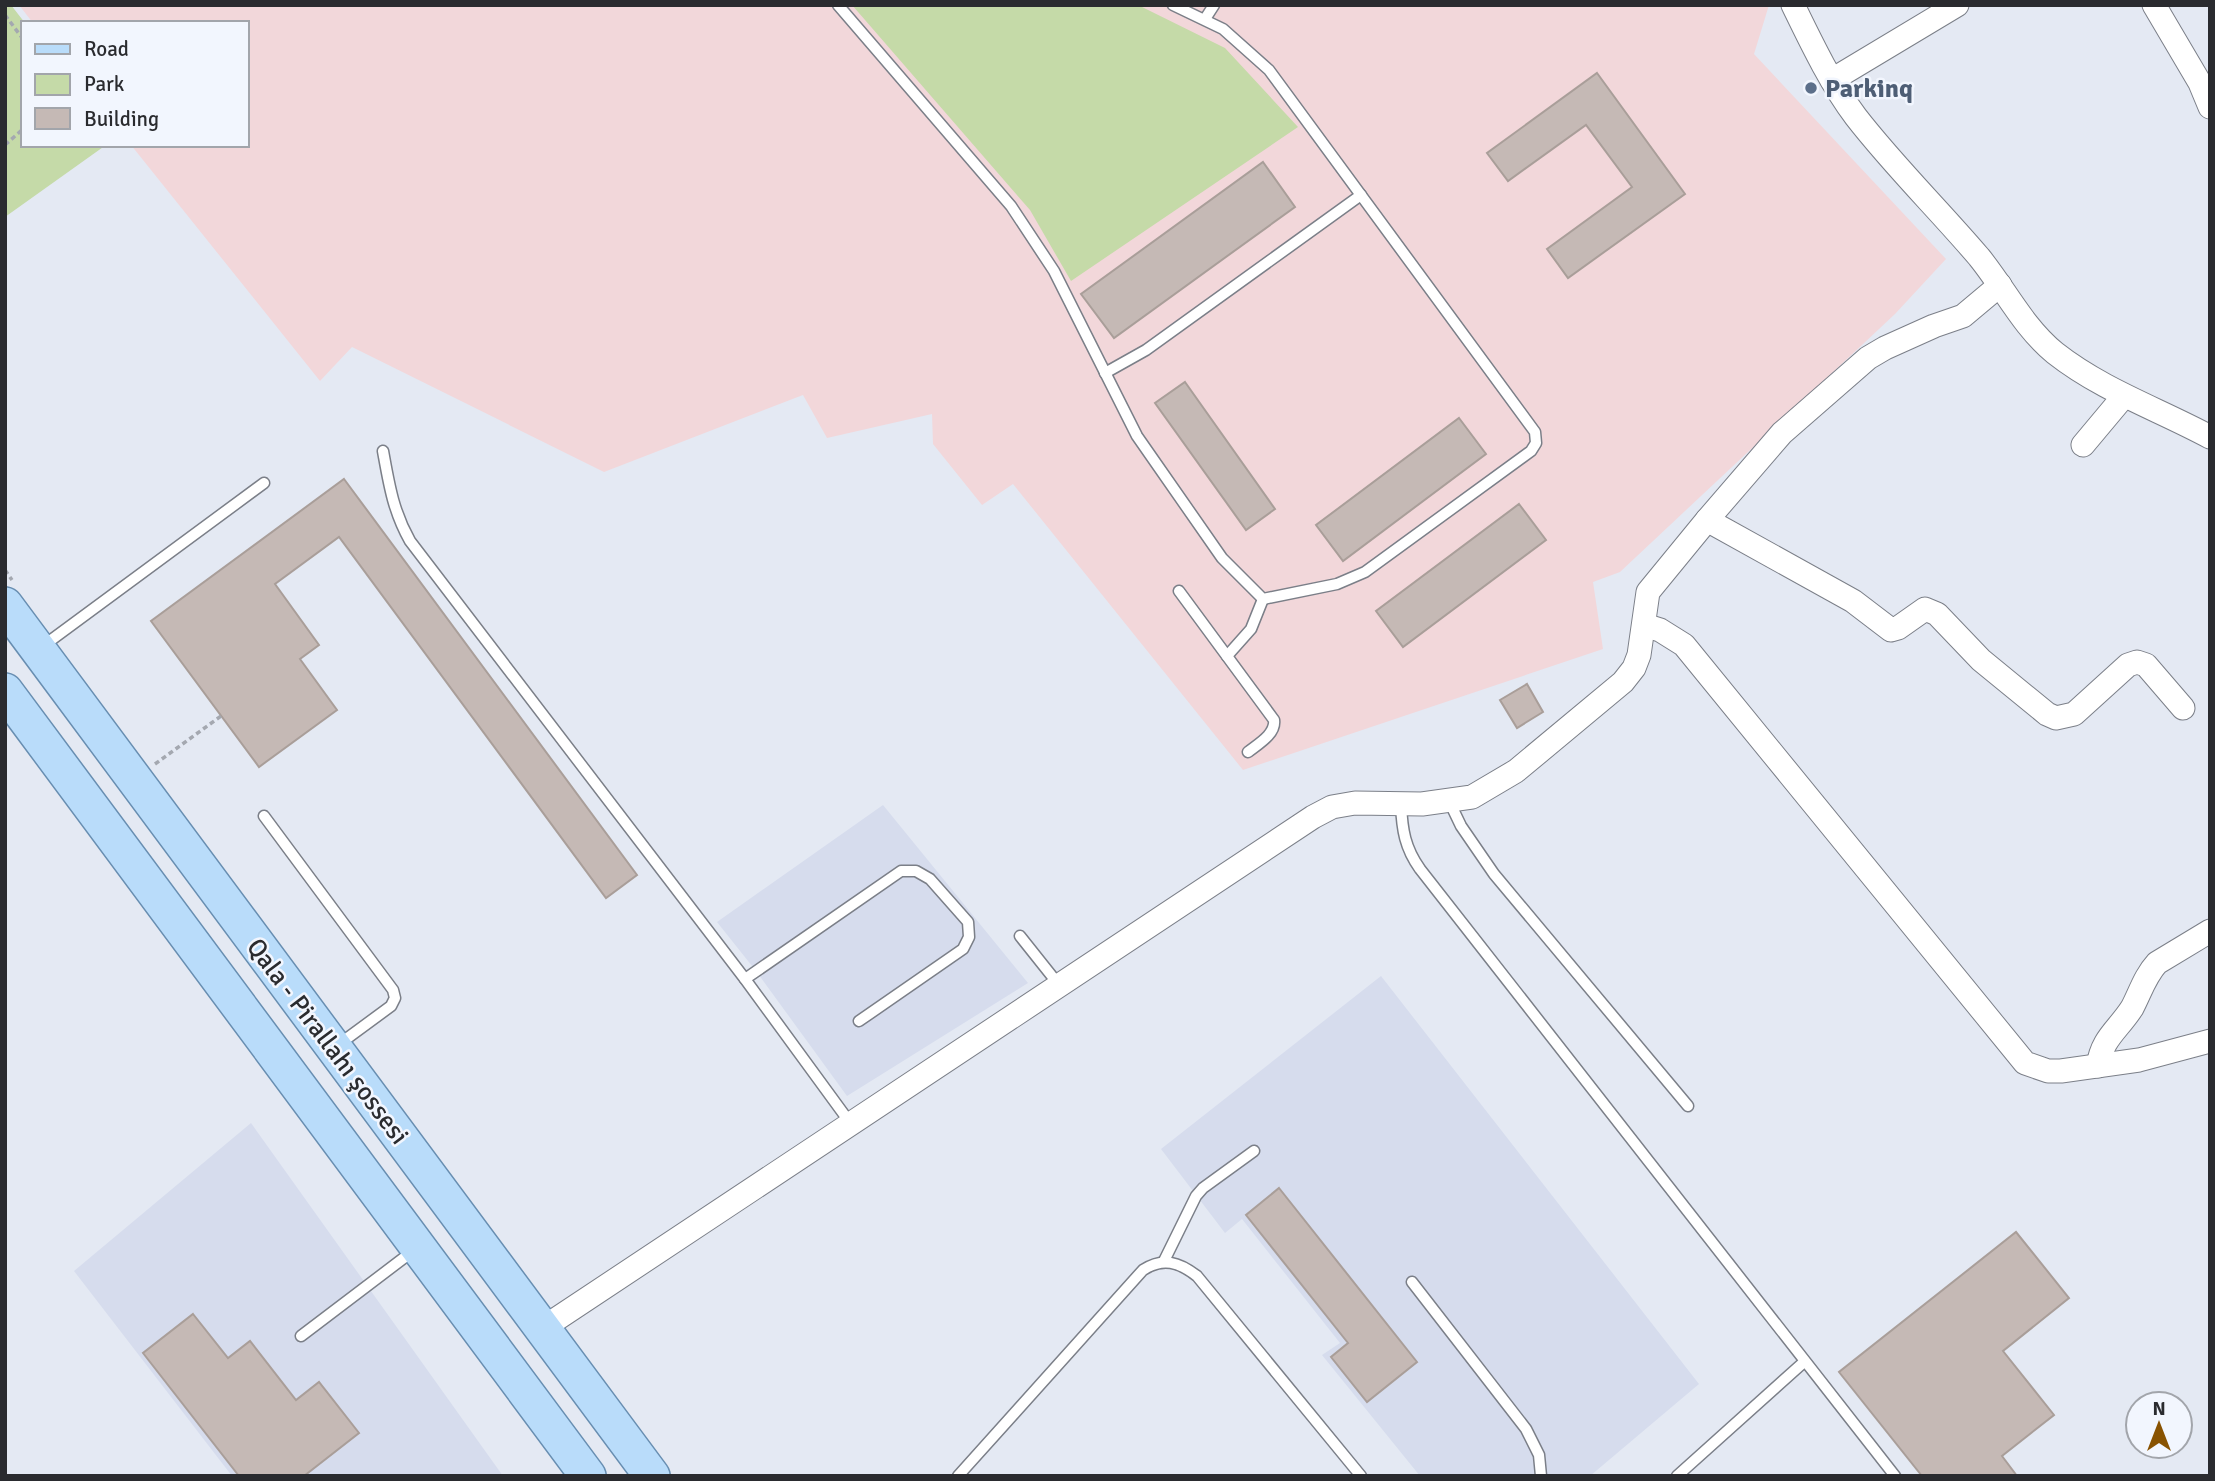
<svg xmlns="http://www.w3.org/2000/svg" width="2215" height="1481" font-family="Signika,sans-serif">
  <rect width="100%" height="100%" fill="#e4e9f3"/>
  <g fill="#d6dced">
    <polygon points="883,805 1028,983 847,1096 756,971 717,922"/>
    <polygon points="1381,976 1699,1384 1590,1476 1420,1476 1322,1355 1340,1343 1242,1219 1225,1233 1161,1149"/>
    <polygon points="251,1123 503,1476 232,1476 74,1271"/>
  </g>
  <polygon fill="#f2d7da" points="19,5 1769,5 1754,54 1946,259 1895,314 1620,572 1593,582 1603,649 1243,770 1013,484 982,505 933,444 932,414 827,438 803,395 604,472 352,347 320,381 131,145 247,145 247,23 33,23"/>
  <g fill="#c5daa8">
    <polygon points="5,5 11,5 25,23 23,23 23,145 106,145 5,217"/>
    <polygon points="852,5 1138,5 1225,48 1298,127 1071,281 1030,210"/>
  </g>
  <g fill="#c5b9b5" stroke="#a99e99" stroke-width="2">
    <polygon points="1597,73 1685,194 1568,278 1547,249 1632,187 1586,125 1508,181 1487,153"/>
    <polygon points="1263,162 1295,207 1114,338 1081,294"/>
    <polygon points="1185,382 1275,509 1246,530 1155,403"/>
    <polygon points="1459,418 1486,454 1343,561 1316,525"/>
    <polygon points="344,479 637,875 606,898 339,537 275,584 319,645 300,659 337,710 259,767 151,621"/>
    <polygon points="1519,504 1546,540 1403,647 1376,611"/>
    <polygon points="1527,684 1543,712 1517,728 1500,700"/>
    <polygon points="1279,1188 1417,1362 1367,1402 1331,1357 1348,1343 1246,1215"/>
    <polygon points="2016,1232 2069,1298 2003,1351 2054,1415 2002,1456 2017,1476 1922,1476 1839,1372"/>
    <polygon points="193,1314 228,1358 250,1341 296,1400 319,1382 359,1433 304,1476 239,1476 143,1353"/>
  </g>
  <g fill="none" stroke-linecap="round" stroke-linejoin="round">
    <defs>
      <g id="lane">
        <polyline points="838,5 1011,206 1054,271 1137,436 1222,558 1263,599 1337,584 1365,572 1531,451 1536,443 1535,432 1269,70 1223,29 1173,5"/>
        <polyline points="1205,19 1214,5"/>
        <polyline points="1105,373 1146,350 1361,195"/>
        <path d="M 383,451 C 389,484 393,511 410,541 L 745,979 L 851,1124"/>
        <path d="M 1179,591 L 1274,720 C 1276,734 1258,744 1248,752"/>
        <polyline points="43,646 264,483"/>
        <polyline points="1227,656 1251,629 1263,599"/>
        <polyline points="1449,801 1461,826 1494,874 1688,1106"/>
        <path d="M 1401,804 C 1402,830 1405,848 1420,869 L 1895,1476"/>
        <polyline points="264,816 393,990 395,998 391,1006 338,1045"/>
        <polyline points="1020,936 1059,985"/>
        <polyline points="745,979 901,871 916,871 930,879 968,922 969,937 963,949 859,1021"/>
        <polyline points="1164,1261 1196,1196 1203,1188 1254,1151"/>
        <polyline points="1412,1282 1526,1429 1539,1455 1541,1476"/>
        <polyline points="301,1336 413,1251"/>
        <path d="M 958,1476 L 1143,1270 C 1163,1257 1179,1262 1197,1276 L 1361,1476"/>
        <polyline points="1677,1476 1804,1362"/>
      </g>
      <g id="street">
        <path d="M 1793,5 C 1812,44 1830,82 1856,117 C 1894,166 1939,210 1979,257 C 2005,289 2023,327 2055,353 C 2102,390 2158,409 2210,437"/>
        <polyline points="2154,5 2200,83 2210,107"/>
        <polyline points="1832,80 1957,5"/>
        <polyline points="2083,445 2124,396"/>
        <polyline points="1707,520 1853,601 1891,630 1898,628 1925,609 1937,614 1981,660 2047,714 2056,718 2074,714 2128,665 2137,662 2146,665 2183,708"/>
        <polyline points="1644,625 1660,630 1684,645 2025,1063 2048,1071 2061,1071 2139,1060 2210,1041"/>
        <path d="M 2098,1066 C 2102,1038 2118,1030 2132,1008 C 2140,993 2145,976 2157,963 L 2210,931"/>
        <polyline points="543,1328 1313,817 1332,807 1355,803 1422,804 1472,797 1516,771 1623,682 1634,668 1639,655 1648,592 1707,520 1782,433 1868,358 1885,348 1934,326 1963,316 2000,285"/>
      </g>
      <g id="primary">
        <polyline points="5,605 652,1476"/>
        <polyline points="5,691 588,1476"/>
      </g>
    </defs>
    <use href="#lane" stroke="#7b7f88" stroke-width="13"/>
    <use href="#street" stroke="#7b7f88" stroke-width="25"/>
    <use href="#primary" stroke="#688eb1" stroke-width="38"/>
    <g stroke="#a4a8b0" stroke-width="3.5" stroke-dasharray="5 3.5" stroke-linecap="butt">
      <polyline points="5,15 23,39"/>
      <polyline points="5,145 23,129"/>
      <polyline points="5,570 12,580"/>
      <polyline points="155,764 221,716"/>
    </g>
    <use href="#lane" stroke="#fff" stroke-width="10"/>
    <use href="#street" stroke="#fff" stroke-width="23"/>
    <use href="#primary" stroke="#b9dcfa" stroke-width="35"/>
  </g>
  <circle fill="#5c6f8a" stroke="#f2f6fe" stroke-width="2.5" cx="1811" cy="88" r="7"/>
  <g text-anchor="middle" stroke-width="5" stroke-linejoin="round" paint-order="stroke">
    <g font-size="26" font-weight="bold" fill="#4e5e75" stroke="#f2f6fe" text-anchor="start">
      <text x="1825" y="97">Parkinq</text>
    </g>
    <g font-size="26" fill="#2a2b2f" stroke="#f2f6fe">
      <text transform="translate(328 1041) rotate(53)" y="9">Qala - Pirallahı şossesi</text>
    </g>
  </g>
  <rect width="2215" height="1481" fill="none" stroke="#2a2b2f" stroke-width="14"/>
  <rect x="21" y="21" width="228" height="126" fill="#f2f6fe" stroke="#a2a5ab" stroke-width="2"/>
  <rect x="35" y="44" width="35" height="10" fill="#b9dcfa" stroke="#a2a5ab" stroke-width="2"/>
  <text x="84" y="56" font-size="21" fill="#2a2b2f">Road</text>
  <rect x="35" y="74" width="35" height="21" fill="#c5daa8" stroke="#a2a5ab" stroke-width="2"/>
  <text x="84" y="91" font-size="21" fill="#2a2b2f">Park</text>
  <rect x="35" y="108" width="35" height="21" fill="#c5b9b5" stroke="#a2a5ab" stroke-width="2"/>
  <text x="84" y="126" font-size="21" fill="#2a2b2f">Building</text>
  <g transform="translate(2159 1425)"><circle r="33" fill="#f2f6fe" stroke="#a2a5ab" stroke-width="2"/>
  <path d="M0-5L12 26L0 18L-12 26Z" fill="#885201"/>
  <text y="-10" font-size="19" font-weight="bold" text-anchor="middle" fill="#2a2b2f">N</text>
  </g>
</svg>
